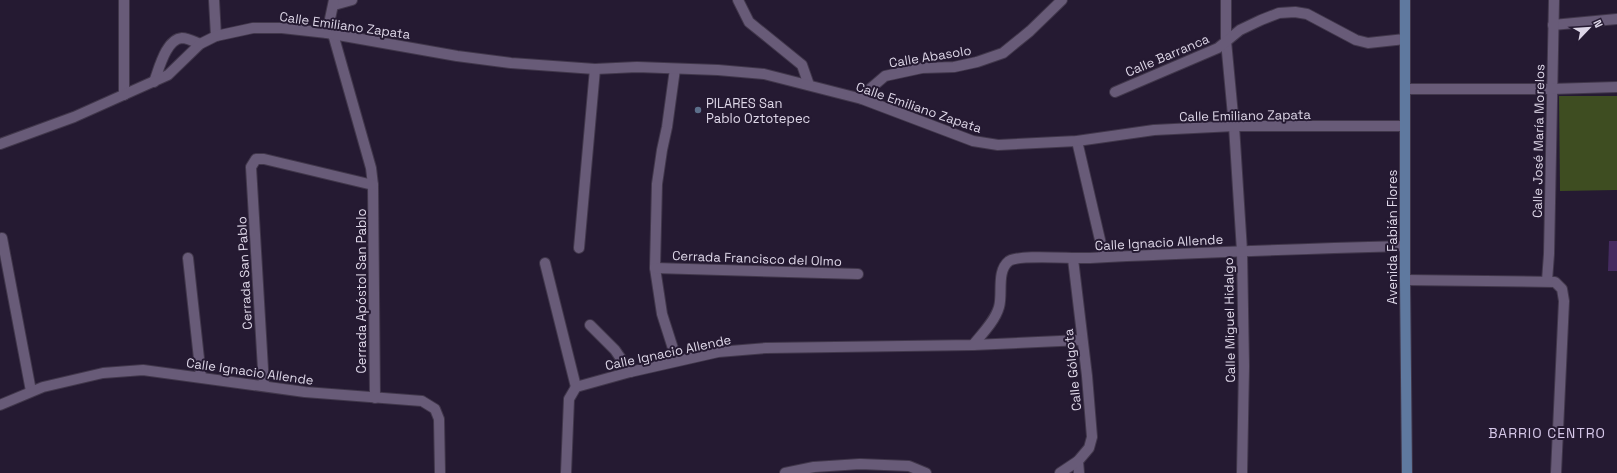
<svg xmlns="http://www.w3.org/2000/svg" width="1617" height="473" font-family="'Space Grotesk',sans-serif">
  <rect width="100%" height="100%" fill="#251a32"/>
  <polygon fill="#3e4d21" points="1559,96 1617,96 1617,190 1560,191"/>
  <polygon fill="#452b60" points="1609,241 1617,241 1617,271 1608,271"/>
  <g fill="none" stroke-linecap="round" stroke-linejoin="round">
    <defs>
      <g id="minor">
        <polyline points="124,0 124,95"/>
        <polyline points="214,0 216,36"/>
        <polyline points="738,0 749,22 802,65 809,85"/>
        <polyline points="1226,0 1226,41 1234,126 1242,251 1244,366 1242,473"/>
        <polyline points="334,5 352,0"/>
        <polyline points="1553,25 1617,19"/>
        <polyline points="327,33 334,0"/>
        <polyline points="333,34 371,168 373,185 375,398"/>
        <polyline points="675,69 667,127 662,150 657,184 655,268 662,314 677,361"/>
        <path d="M 154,82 C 159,69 166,39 182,38 C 188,38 195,42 200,44"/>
        <polyline points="1115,92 1218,48 1240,30 1261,20 1279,13 1295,12 1307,14 1356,40 1368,43 1405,39"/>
        <polyline points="862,99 871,88 885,76 922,68 954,67 977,62 1003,53 1030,31 1062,0"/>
        <polyline points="1077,141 1104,257"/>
        <polyline points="0,144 74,117 168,75 200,44 216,36 253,28 282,28 327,33 457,56 511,63 595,69 637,67 718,70 764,74 862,99 973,141 998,145 1077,141 1154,130 1234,126 1405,126"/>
        <polyline points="2,238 31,391"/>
        <polyline points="579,248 595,69"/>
        <polyline points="188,258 201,377"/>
        <polyline points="1073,259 1087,376 1092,437 1089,448 1078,461 1079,473"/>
        <polyline points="545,263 576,387"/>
        <polyline points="655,268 858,274"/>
        <polyline points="1405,280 1555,282 1562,289 1564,301 1556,473"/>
        <polyline points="1547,281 1549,254 1554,0"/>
        <polyline points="590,325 615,350 630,372"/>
        <path d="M 973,345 C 982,334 995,321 999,307 C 1003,294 996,271 1009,261 C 1019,254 1074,259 1090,258 C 1195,252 1300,249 1405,246"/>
        <polyline points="264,386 251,167 256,159 264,159 373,185"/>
        <polyline points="0,405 43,387 103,373 143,370 305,392 422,401 435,409 439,419 440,473"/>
        <polyline points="566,473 569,399 576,387 630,372 718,352 766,348 973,345 1082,340"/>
        <polyline points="785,473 814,467 860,464 909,466 926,473"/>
        <polyline points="1060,473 1078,461"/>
      </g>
      <polyline id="tertiary" points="1405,89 1551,89 1617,87"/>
      <polyline id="secondary" points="1405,0 1405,280 1407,473"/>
    </defs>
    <use href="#minor" stroke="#41374b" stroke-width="12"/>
    <use href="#tertiary" stroke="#41374b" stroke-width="12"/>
    <use href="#secondary" stroke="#41374b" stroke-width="12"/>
    <use href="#minor" stroke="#685b78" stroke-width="10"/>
    <use href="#tertiary" stroke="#685b78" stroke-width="10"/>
    <use href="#secondary" stroke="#5f799f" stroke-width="10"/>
  </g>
  <circle fill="#5c6f8a" stroke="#251a32" stroke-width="1.5" cx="698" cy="110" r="4"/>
  <g text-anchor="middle" stroke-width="4" stroke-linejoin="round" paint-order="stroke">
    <g font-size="13" fill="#ded7e8" stroke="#251a32">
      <text transform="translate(345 25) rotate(8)" y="5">Calle Emiliano Zapata</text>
      <text transform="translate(1167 55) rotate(-23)" y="5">Calle Barranca</text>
      <text transform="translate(930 56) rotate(-9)" y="5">Calle Abasolo</text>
      <text transform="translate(919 107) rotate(19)" y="5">Calle Emiliano Zapata</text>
      <text transform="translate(1245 115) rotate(-1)" y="5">Calle Emiliano Zapata</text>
      <text transform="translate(1538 141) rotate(-89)" y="5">Calle José María Morelos</text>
      <text transform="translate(1392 237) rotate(-90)" y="5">Avenida Fabián Flores</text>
      <text transform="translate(1159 242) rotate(-3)" y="5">Calle Ignacio Allende</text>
      <text transform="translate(757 258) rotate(2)" y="5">Cerrada Francisco del Olmo</text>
      <text transform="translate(244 273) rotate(-93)" y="5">Cerrada San Pablo</text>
      <text transform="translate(361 291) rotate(-90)" y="5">Cerrada Apóstol San Pablo</text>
      <text transform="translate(1229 320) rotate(-91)" y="5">Calle Miguel Hidalgo</text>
      <text transform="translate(668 352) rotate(-12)" y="5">Calle Ignacio Allende</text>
      <text transform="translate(1072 370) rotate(-96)" y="5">Calle Gólgota</text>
      <text transform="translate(250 371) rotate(8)" y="5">Calle Ignacio Allende</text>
    </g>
    <g font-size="13" fill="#ded7e8" stroke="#251a32" text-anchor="start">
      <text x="706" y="108">PILARES San<tspan x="706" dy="15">Pablo Oztotepec</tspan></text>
    </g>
    <g font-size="14" letter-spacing="1" fill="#d7c9ea" stroke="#251a32">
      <text x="1547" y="438">BARRIO CENTRO</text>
    </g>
  </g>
  <g transform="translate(1589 28) rotate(65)" stroke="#251a32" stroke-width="3" paint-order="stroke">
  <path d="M0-3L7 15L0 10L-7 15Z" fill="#ded7e8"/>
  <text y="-6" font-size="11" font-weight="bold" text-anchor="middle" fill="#ded7e8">N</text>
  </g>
</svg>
